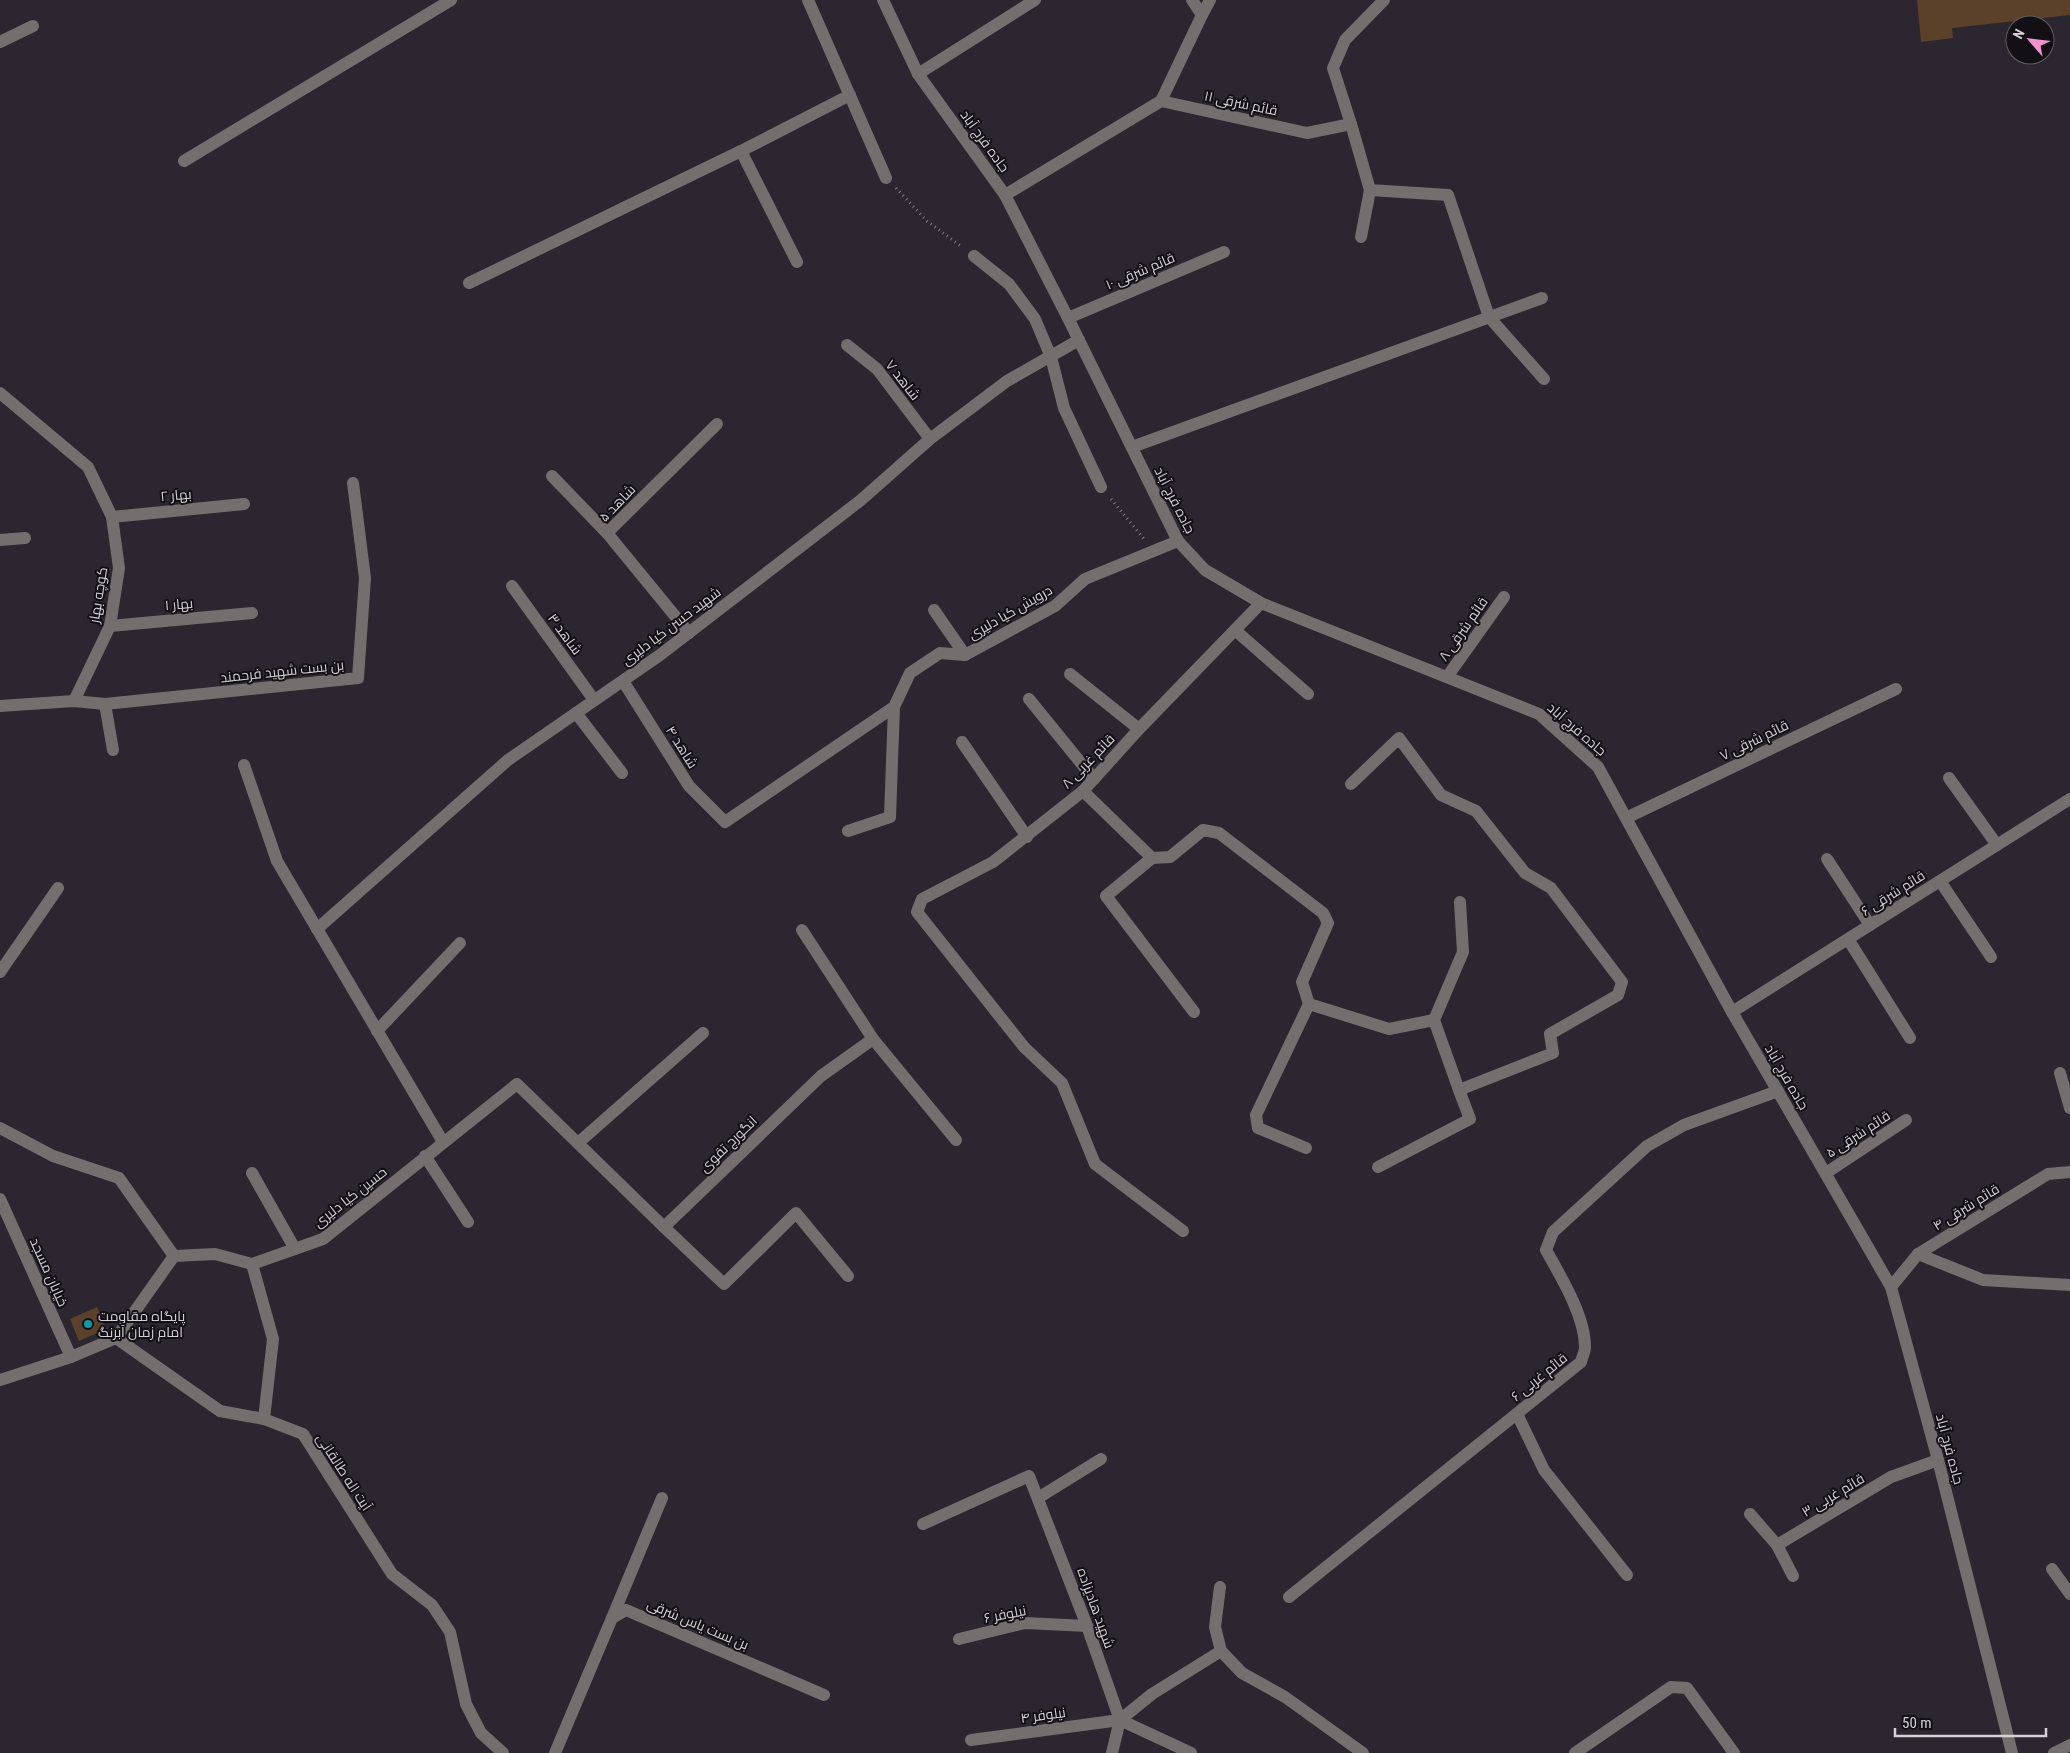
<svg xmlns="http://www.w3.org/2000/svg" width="2070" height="1753" font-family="'Roboto Condensed',Cairo,sans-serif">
  <rect width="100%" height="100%" fill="#2b262f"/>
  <g fill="#5b402a">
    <polygon points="1917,0 2070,0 2070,15 1952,28 1953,38 1921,42"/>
    <polygon points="97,1307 106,1329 79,1341 70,1319"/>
  </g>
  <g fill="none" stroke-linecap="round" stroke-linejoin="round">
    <g stroke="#837e86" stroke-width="3" stroke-dasharray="1 4" stroke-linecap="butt">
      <polyline points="896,188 927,221 962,247"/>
      <polyline points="1111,499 1144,539"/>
    </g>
    <g stroke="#746e6e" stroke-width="12">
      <polyline points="808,0 886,178"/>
      <polyline points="883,0 918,74 1005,195 1068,318 1178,541 1205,570 1261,603 1539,714 1598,767 1732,1012 1891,1287 1938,1460 2012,1753"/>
      <polyline points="1192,0 1202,15"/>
      <polyline points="0,42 33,26"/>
      <polyline points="918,74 1035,0"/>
      <polyline points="1161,101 1202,15 1210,0"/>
      <polyline points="1351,124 1370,190 1448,195 1489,317 1544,379"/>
      <polyline points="741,151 797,262"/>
      <polyline points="184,161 451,0"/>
      <polyline points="1005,195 1161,101 1307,133 1351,124 1333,68 1345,40 1384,0"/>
      <polyline points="1361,237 1370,190"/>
      <polyline points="974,256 1009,284 1035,319 1051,357 1064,408 1101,487"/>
      <polyline points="469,283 741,151 850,95"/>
      <polyline points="1068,318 1224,252"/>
      <polyline points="847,345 877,369 930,439"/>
      <polyline points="0,393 88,467 112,517 119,568 110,626 74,701"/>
      <polyline points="1132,447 1542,298"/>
      <polyline points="552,476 607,533"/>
      <polyline points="112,517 244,504"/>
      <polyline points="0,540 25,538"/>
      <polyline points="512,586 594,700"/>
      <polyline points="934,610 965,655"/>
      <polyline points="110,626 252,613"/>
      <polyline points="1235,630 1308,694"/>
      <polyline points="689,633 607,533 717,424"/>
      <polyline points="1070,674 1139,729"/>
      <polyline points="1447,677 1504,597"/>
      <polyline points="623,681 689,786 725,822 894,707 910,673 940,653 965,655 1055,606 1085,579 1178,541"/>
      <polyline points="1029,699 1094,779"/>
      <polyline points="105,704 113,750"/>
      <polyline points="0,706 74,701 105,704 358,678 365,578 353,483"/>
      <polyline points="576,713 622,773"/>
      <polyline points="962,742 1027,837"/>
      <polyline points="244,765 277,861 443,1142"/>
      <polyline points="1949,778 1997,845"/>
      <polyline points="1351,784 1399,738 1441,795 1476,811 1525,873 1551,888 1622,982 1618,995 1550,1034 1553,1053 1459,1090 1434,1020 1463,952 1460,902"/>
      <polyline points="1083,791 1152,858 1170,857 1203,830 1219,833 1323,913 1328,923 1302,982 1309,1004 1389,1029 1434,1020"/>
      <polyline points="1626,818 1896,689"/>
      <polyline points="848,831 890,817 894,707"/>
      <polyline points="1152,858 1106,896 1194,1012"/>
      <polyline points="1827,859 1870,925"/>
      <polyline points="1940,881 1991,957"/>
      <polyline points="317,929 508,760 660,655 861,500 930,439 1007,381 1079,340"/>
      <polyline points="1848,939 1910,1038"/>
      <polyline points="0,972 58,888"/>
      <polyline points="1732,1012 2070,799"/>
      <polyline points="377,1031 460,943"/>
      <polyline points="873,1039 956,1140"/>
      <polyline points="2060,1073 2070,1108"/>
      <polyline points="0,1128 53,1156 119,1178 174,1256"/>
      <polyline points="578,1143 703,1033"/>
      <polyline points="1306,1148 1258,1128 1256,1115 1309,1004"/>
      <polyline points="425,1156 468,1222"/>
      <polyline points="1378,1167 1470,1119 1459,1090"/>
      <polyline points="252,1173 295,1249"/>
      <polyline points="1826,1173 1906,1120"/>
      <polyline points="0,1199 71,1357"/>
      <polyline points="664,1227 724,1284 796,1213 848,1276"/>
      <polyline points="1183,1231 1095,1164 1062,1083 1024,1047 917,912 922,899 993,862 1083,791 1139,729 1261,603"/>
      <polyline points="1918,1254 1983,1280 2070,1285"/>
      <polyline points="174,1256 215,1254 252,1264 323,1239 517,1084 664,1227 821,1076 873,1039 802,930"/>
      <polyline points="252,1264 273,1339 264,1419"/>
      <polyline points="1891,1287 1918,1254 2048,1174 2070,1172"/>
      <polyline points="116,1338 174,1256"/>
      <polyline points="0,1380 71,1357 116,1338 220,1411 264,1419 303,1434 392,1574 432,1605 450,1632 466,1704 481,1733 503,1753"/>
      <polyline points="1517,1414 1544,1470 1627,1575"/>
      <polyline points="1038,1498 1101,1459"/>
      <polyline points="1750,1514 1777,1545"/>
      <polyline points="923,1524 1029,1476 1087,1626 1120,1720 1112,1753"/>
      <polyline points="2052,1569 2070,1594"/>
      <polyline points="1793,1576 1777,1545 1891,1477 1938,1460"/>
      <polyline points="1220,1587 1215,1627 1221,1651 1242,1673 1285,1697 1363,1753"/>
      <path d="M 1289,1597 L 1581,1362 C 1582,1357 1585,1352 1585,1347 C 1585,1316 1561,1277 1546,1250 L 1553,1232 L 1647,1146 L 1684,1125 L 1778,1091"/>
      <polyline points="612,1618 662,1498"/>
      <polyline points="959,1639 1025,1623 1087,1626"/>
      <polyline points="1120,1720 1152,1694 1221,1651"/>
      <polyline points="1120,1720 1191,1753"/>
      <polyline points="971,1740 1120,1720"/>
      <polyline points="555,1753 612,1618 626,1610 824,1695"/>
      <polyline points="1575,1753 1671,1687 1687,1688 1734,1753"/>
      <polyline points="2054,1753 2070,1745"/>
    </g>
  </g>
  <circle fill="#0f9aa8" stroke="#121014" stroke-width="2" cx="88" cy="1324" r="5"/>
  <g text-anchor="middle" stroke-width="4" stroke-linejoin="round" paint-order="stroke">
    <g font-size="14" fill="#d5d1d7" stroke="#121014">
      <text transform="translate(1241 103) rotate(12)" y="5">قائم شرقی ۱۱</text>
      <text transform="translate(985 141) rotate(54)" y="5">جاده فرج آباد</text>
      <text transform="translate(1140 271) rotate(-23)" y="5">قائم شرقی ۱۰</text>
      <text transform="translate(903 380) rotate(52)" y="5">شاهد ۷</text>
      <text transform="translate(176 495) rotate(-5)" y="5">بهار ۲</text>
      <text transform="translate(1175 500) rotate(63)" y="5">جاده فرج آباد</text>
      <text transform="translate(617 503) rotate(-46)" y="5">شاهد ۵</text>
      <text transform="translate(98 595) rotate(-81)" y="5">کوچه بهار</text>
      <text transform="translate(179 604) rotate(-5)" y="5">بهار ۱</text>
      <text transform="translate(1010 612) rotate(-30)" y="5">درویش کیا دلیری</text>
      <text transform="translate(671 626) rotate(-37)" y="5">شهید حسن کیا دلیری</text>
      <text transform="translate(1463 629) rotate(-55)" y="5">قائم شرقی ۸</text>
      <text transform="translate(565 634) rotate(54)" y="5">شاهد ۳</text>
      <text transform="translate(282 671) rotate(-6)" y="5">بن بست شهید فرحمند</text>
      <text transform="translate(1577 729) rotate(41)" y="5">جاده فرج آباد</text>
      <text transform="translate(1754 740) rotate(-26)" y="5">قائم شرقی ۷</text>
      <text transform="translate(682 747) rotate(58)" y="5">شاهد ۴</text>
      <text transform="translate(1088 761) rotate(-46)" y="5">قائم غربی ۸</text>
      <text transform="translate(1893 893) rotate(-32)" y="5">قائم شرقی ۶</text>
      <text transform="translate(1787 1077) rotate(60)" y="5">جاده فرج آباد</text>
      <text transform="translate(1858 1134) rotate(-33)" y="5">قائم شرقی ۵</text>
      <text transform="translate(728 1144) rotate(-44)" y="5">انگورج تقوی</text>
      <text transform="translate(350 1197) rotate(-38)" y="5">حسین کیا دلیری</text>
      <text transform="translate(1966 1207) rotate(-32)" y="5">قائم شرقی ۴</text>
      <text transform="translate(49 1272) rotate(66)" y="5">خیابان مسجد</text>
      <text transform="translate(1539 1377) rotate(-39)" y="5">قائم غربی ۶</text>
      <text transform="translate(1950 1449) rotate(75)" y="5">جاده فرج آباد</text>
      <text transform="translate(344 1472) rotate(57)" y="5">آیت اله طالقانی</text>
      <text transform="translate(1833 1495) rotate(-31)" y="5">قائم غربی ۳</text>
      <text transform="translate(1096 1608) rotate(70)" y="5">شهید هادیزاده</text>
      <text transform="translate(1005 1614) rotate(-11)" y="5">نیلوفر ۶</text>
      <text transform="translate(698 1624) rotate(23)" y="5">بن بست یاس شرقی</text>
      <text transform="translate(1043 1715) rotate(-8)" y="5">نیلوفر ۴</text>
    </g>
    <g font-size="14" fill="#d5d1d7" stroke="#121014" text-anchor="start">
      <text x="98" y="1321">پایگاه مقاومت<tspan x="98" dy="16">امام زمان آبرنگ</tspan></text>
    </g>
  </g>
  <g transform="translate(2030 40) rotate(298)"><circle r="24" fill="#121014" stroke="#605d62"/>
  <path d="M0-4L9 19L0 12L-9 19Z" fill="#f591d1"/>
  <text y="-8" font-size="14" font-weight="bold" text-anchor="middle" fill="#d5d1d7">N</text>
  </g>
  <path d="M1895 1728v8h151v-8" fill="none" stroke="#d5d1d7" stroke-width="2.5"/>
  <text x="1902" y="1728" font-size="15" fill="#d5d1d7" stroke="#121014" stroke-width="4" paint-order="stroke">50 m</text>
</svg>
